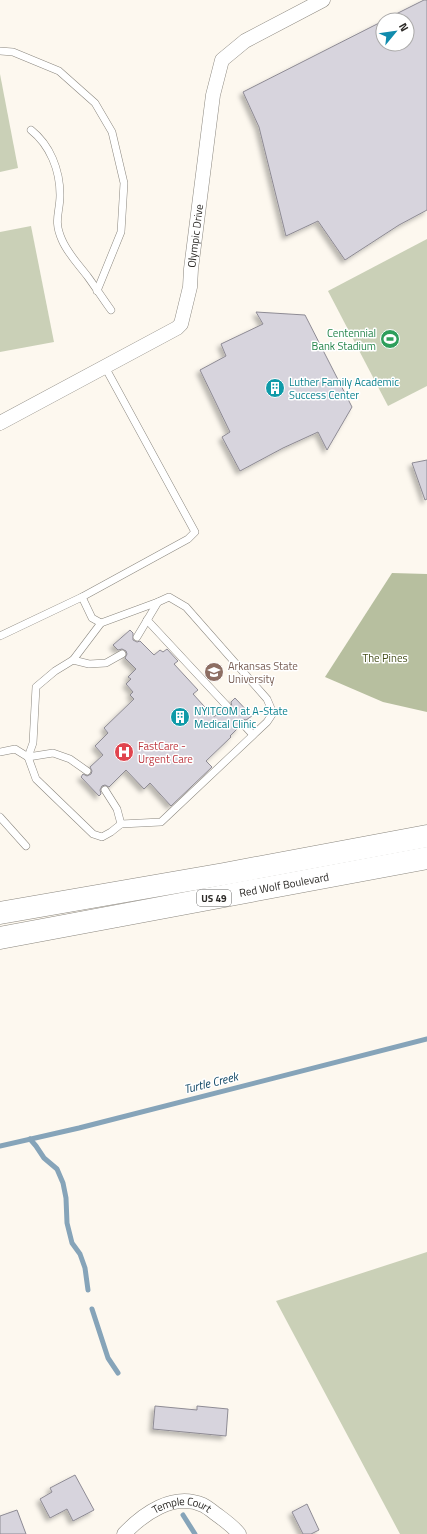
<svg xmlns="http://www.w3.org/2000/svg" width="427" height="1534" font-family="'Titillium Web',sans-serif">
  <defs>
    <filter id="shadow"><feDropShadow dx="-3.5" dy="3.5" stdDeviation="2" flood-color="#0004"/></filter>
  </defs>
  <rect width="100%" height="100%" fill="#fdf8ef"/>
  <g fill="#cad0b7">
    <polygon points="0,74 18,168 0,172"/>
    <polygon points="31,226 54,342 0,352 0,232"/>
    <polygon points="427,239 427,386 388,406 328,291"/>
    <polygon points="427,1252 427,1534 400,1534 276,1301"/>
  </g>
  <polygon fill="#b7bf9f" points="392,573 427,574 427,712 383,702 325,677"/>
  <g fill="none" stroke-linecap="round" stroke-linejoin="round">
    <g stroke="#86a4b9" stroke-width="5">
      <polyline points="30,1139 36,1146 44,1158 57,1169 63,1183 66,1198 67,1223 72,1243 80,1254 85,1268 88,1290"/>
      <polyline points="0,1146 79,1128 427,1039"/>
      <polyline points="92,1309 108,1358 118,1373"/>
      <polyline points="183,1515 195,1534"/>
    </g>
  </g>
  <g fill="#d7d4dd" stroke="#8e8b94" filter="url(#shadow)">
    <polygon points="424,0 427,0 427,210 399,225 345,260 318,221 286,236 259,127 243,92 383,21 383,44 407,44 407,20 384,20"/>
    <polygon points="256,312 305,315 352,407 327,450 318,432 283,448 240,471 222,437 230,432 200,370 226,356 221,344 263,324"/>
    <polygon points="427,460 427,499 425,500 412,463"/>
    <polygon points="130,630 133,633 133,640 137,642 140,641 154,655 160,650 163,652 167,649 178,661 174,664 198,690 193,694 214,717 223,709 226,711 230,710 232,707 231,702 235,698 252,716 246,720 242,719 239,721 238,725 239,727 230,736 231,737 206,761 212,767 171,806 150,783 144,789 126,770 109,787 105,785 102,786 100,790 101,794 99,796 81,777 83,774 87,776 91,774 92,771 90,767 103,755 95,746 108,733 104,728 134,699 130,695 133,692 126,684 131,679 128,677 136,669 125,658 127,654 126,651 122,649 118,650 113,645"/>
    <polygon points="155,1406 197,1410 197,1406 228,1409 226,1436 153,1429"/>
    <polygon points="75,1475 94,1510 73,1521 67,1509 50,1518 40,1499 52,1492 50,1488"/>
    <polygon points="307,1504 319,1530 311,1534 303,1534 292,1512"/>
    <polygon points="17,1510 26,1534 0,1534 0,1516"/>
  </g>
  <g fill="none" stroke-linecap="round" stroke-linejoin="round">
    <defs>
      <g id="lane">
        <polyline points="0,51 13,52 59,71 95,103 112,132 124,183 121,232 97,291"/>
        <path d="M 31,130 C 50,145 60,170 60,195 C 60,213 53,220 62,240 C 68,254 79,265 88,277 C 96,288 103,299 111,310"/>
        <polyline points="82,597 188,539 195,532 105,367"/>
        <polyline points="147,620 227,706"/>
        <polyline points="0,636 82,597 92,618 101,623 158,602"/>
        <polyline points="73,660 101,623"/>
        <polyline points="243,724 253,735"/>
        <polyline points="0,752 15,749 28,757 53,753 70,759 87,771"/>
        <polyline points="105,790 117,809 121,824 111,832 102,837 93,834 36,779 28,757 33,743 36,687 55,671 73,660 89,664 106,663 122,654"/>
        <polyline points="0,817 26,846"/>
        <polyline points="121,824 161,822 267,722 273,713 267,699 186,607 169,597 158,602 137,637"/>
      </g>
      <g id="street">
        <path id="s1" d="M 0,423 L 177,328 L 181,324 L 190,287 L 191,269 L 213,95 L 222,60 L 245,41 L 323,0"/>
        <path id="s2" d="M 124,1534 C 143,1514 173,1492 203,1505 C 207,1507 212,1511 216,1514 C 224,1520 233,1526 239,1534"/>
      </g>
      <g id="highway">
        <polyline points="0,913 224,874 427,836"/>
        <path id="s3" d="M 0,938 L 427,858"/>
      </g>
    </defs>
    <use href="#lane" stroke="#8b877f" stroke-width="8"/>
    <use href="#street" stroke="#8b877f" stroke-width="15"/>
    <use href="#highway" stroke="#8b877f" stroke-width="23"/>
    <use href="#lane" stroke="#fff" stroke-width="7"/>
    <use href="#street" stroke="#fff" stroke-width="14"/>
    <use href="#highway" stroke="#fff" stroke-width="22"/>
  </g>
  <defs>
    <symbol id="stadium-disc" viewBox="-11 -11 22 22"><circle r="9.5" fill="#2e9e5b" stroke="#fff"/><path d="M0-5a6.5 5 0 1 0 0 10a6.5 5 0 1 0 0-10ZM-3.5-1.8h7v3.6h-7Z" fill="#fff"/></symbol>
    <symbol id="building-disc" viewBox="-11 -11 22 22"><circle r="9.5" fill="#0f9aa8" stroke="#fff"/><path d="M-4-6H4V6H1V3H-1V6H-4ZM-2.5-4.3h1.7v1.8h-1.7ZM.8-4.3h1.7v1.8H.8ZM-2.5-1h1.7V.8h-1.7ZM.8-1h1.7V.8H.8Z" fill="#fff"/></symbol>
    <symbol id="university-disc" viewBox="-11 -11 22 22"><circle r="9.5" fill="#8d6e63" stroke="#fff"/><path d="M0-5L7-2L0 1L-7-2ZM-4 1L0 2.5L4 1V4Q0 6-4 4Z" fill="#fff"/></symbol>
    <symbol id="hospital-disc" viewBox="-11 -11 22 22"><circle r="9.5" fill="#e0444e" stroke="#fff"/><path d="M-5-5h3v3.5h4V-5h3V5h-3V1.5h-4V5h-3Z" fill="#fff"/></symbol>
  </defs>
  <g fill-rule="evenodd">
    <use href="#stadium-disc" x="379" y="328" width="22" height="22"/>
    <use href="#building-disc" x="264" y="377" width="22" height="22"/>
    <use href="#university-disc" x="203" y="661" width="22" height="22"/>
    <use href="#building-disc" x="169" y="706" width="22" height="22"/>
    <use href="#hospital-disc" x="113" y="741" width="22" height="22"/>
  </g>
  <g text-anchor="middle" stroke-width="3" stroke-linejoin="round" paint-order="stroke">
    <rect fill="#fff" stroke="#6b6a68" stroke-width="1" x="197" y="890" width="34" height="16" rx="3"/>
    <g font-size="10" font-weight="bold" fill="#2c2a27">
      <text x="214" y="902">US 49</text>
    </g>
    <g font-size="11" fill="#2c2a27" stroke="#fff">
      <text dy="4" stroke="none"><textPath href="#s1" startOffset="296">Olympic Drive</textPath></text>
      <text dy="4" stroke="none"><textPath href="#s3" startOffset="289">Red Wolf Boulevard</textPath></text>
      <text dy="4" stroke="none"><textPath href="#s2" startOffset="68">Temple Court</textPath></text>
    </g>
    <g font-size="11" fill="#27864d" stroke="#fff" text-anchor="end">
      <text x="376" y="337">Centennial<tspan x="376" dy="13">Bank Stadium</tspan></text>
    </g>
    <g font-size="11" fill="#0d838f" stroke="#fff" text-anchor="start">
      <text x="289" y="386">Luther Family Academic<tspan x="289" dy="13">Success Center</tspan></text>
      <text x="194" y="715">NYITCOM at A-State<tspan x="194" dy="13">Medical Clinic</tspan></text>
    </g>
    <g font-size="11" fill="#454f1b" stroke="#fff">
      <text x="385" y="662">The Pines</text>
    </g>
    <g font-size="11" fill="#785e54" stroke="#fff" text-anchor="start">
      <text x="228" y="670">Arkansas State<tspan x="228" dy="13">University</tspan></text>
    </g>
    <g font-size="11" fill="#be3a42" stroke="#fff" text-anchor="start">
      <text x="138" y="750">FastCare -<tspan x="138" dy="13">Urgent Care</tspan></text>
    </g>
    <g font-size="12" font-style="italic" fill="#124866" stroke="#fff">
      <text transform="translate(211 1083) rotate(-14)" y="4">Turtle Creek</text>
    </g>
  </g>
  <g transform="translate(395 32) rotate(61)"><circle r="19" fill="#ffffff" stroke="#abaaa9"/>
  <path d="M0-3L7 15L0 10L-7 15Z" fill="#108bad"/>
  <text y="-6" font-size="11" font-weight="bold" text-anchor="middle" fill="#2c2a27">N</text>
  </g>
</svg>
